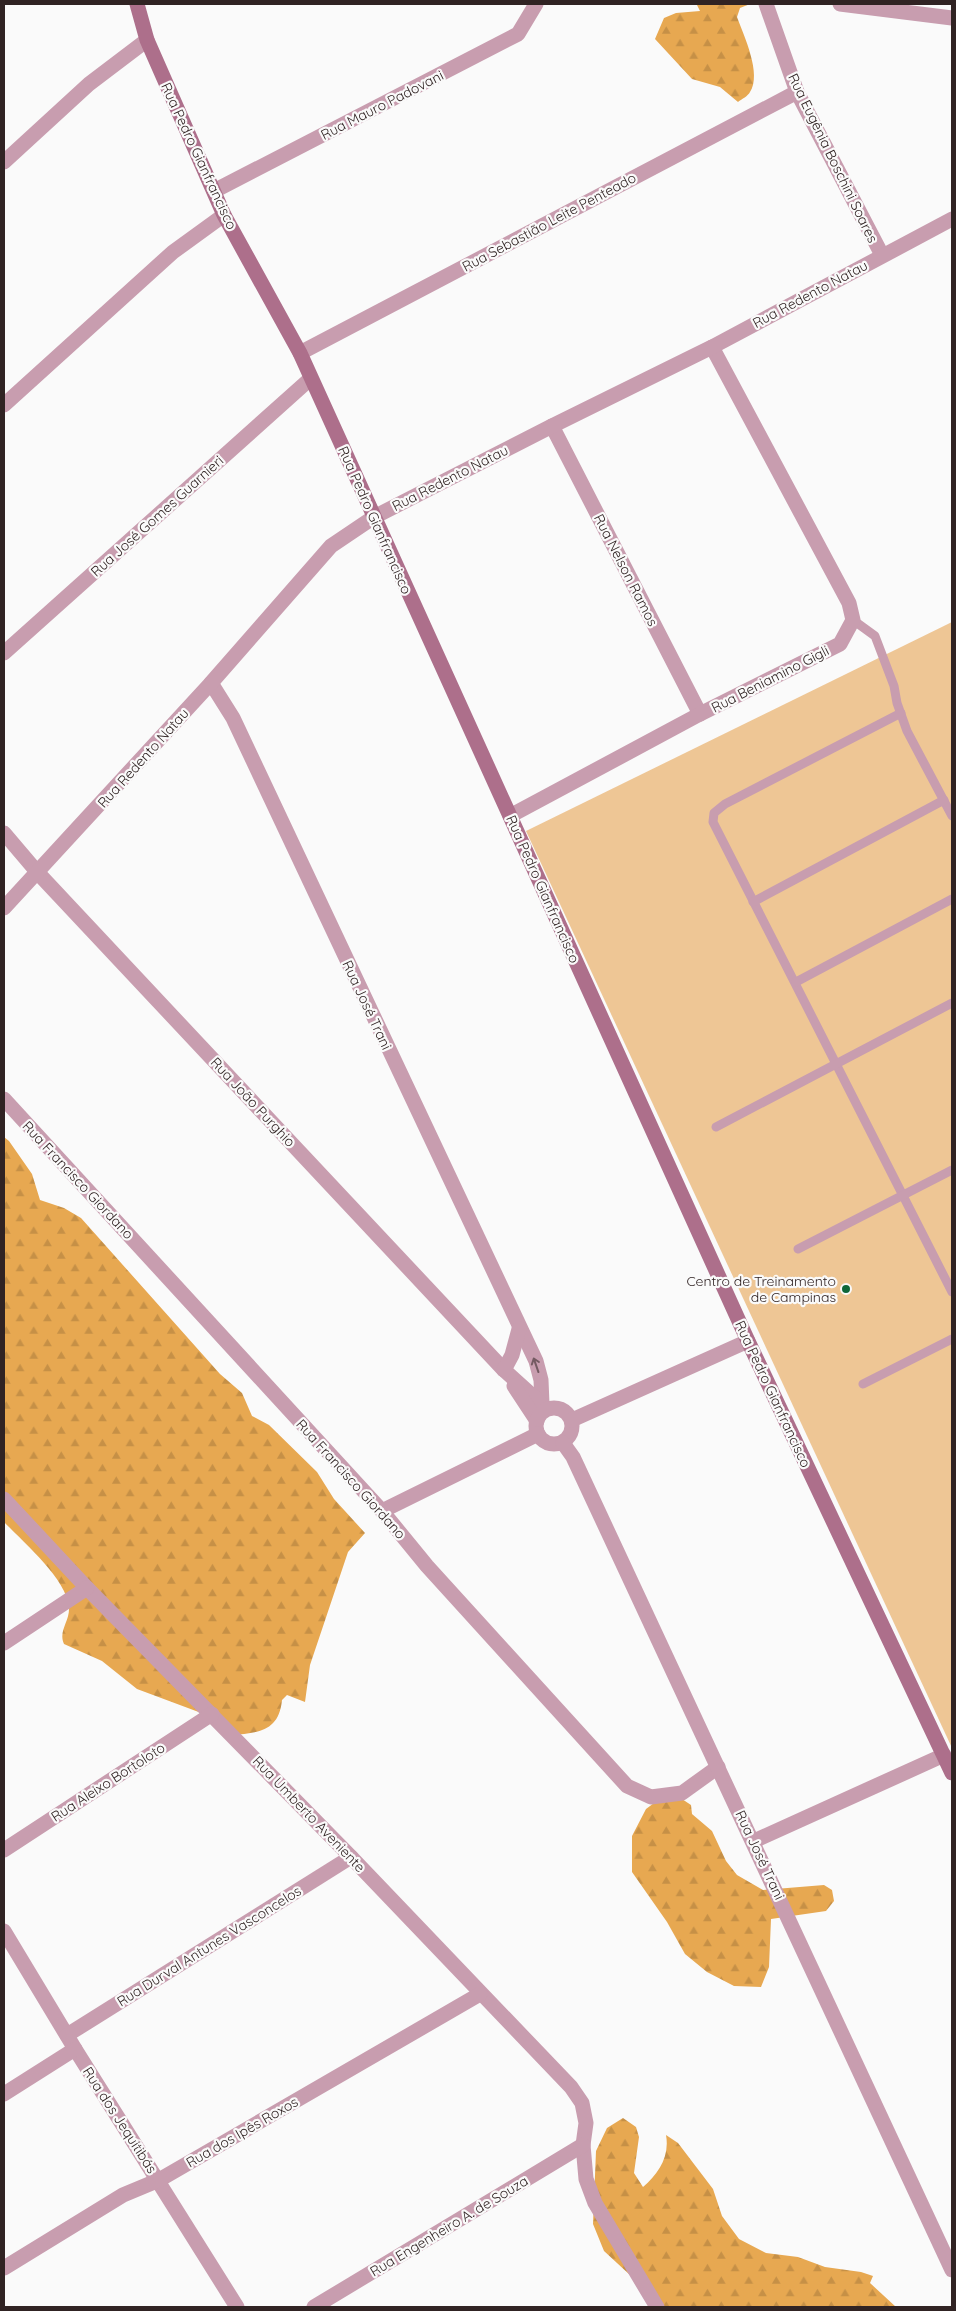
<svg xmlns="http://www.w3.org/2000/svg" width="956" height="2311" font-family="Quicksand,sans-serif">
  <defs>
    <pattern id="forest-firs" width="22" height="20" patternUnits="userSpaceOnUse" patternTransform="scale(1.25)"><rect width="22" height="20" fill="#e7a851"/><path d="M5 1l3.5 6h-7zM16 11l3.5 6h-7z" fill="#c69046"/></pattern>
  </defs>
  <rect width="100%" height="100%" fill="#fafafa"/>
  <g fill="url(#forest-firs)">
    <path d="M 694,4 L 750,4 L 740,8 L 737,17 C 744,36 762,74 750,92 C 748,96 742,99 738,102 L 720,87 L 692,79 L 655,39 L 664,18 L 676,13 L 700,11 L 697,5 Z"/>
    <path d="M 4,1137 L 9,1141 L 32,1174 L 40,1200 L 64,1208 L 81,1218 L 220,1374 L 242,1393 L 252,1416 L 269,1425 L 317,1472 L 334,1499 L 365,1533 L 348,1552 L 310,1665 L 305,1702 L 287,1695 L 282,1700 C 279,1731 259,1733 231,1735 L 212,1717 L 137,1689 L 102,1661 L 64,1644 C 58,1631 70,1621 69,1607 C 66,1578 24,1543 4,1522 Z"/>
    <polygon points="670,1791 691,1805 692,1814 712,1831 726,1861 737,1875 763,1890 824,1885 832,1890 834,1901 826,1911 771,1919 769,1967 761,1987 734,1986 707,1972 685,1954 667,1922 632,1872 632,1836 646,1809"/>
    <path d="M 623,2118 L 636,2127 L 639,2137 L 634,2173 L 643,2187 C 658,2174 670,2157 666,2135 L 678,2143 L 713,2189 L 722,2216 L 739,2239 L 766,2253 L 798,2257 L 825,2267 L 861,2272 L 873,2276 L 870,2283 L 896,2307 L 654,2307 L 630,2275 L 604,2251 L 593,2224 L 596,2151 L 607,2128 Z"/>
  </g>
  <polygon fill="#eec695" points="952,622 952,1748 526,831"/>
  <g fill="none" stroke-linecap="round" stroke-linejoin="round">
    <g stroke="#c89daf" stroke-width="9">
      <polyline points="853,620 875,636 894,686 897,703 907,731 952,816"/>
      <polyline points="901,713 725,804 714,813 713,822 952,1292"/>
      <polyline points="753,902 944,800"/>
      <polyline points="796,982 952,899"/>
      <polyline points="716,1127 952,1003"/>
      <polyline points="798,1249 952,1170"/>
      <polyline points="863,1384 952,1339"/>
    </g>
    <g stroke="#c89daf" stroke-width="15">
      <polyline points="766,4 797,92 882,255"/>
      <polyline points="840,4 952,18"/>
      <polyline points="4,162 89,84 147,40"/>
      <polyline points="214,191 518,34 536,4"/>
      <polyline points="300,353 797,92"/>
      <polyline points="4,405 173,252 224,215"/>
      <polyline points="552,426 700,714"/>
      <polyline points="4,653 310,379"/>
      <polyline points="211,683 233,718 536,1361 541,1380 542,1404"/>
      <polyline points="510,816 700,714 840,644 853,620 849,603 712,347"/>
      <polyline points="4,833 38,873 504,1370 546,1408"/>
      <polyline points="4,908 211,683 331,546 374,517 552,426 712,347 952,219"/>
      <polyline points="4,1099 382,1511 427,1566 627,1786 651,1797 682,1793 718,1767"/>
      <polyline points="504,1370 512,1355 519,1329"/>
      <polyline points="514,1386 537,1421"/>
      <circle cx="554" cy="1426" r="18"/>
      <polyline points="572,1420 748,1341"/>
      <polyline points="563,1443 573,1457 952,2270"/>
      <polyline points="4,1499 87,1588 351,1857 571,2087 582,2103 586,2123 583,2145 586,2179 595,2203 657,2307"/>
      <polyline points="382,1511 538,1434"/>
      <polyline points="4,1643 87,1588"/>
      <polyline points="754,1841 944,1755"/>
      <polyline points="4,1850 212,1714"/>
      <polyline points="4,1931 75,2049 237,2307"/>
      <polyline points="67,2035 351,1857"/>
      <polyline points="4,2094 75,2049"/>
      <polyline points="4,2268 123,2195 159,2180 480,1994"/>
      <polyline points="314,2307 583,2145"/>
    </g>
    <polyline stroke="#ad6f8b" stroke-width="15" points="137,4 147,40 224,215 300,353 748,1341 952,1773"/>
  </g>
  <defs><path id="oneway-shaft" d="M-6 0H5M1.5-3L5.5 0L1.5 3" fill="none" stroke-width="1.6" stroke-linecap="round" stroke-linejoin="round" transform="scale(1.25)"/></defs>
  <use stroke="#745a62" href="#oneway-shaft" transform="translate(536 1365) rotate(-109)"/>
  <circle fill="#0e6739" stroke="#fafafa" stroke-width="2" cx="846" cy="1289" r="5"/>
  <g text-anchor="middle" stroke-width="4.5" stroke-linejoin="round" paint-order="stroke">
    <g font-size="14" fill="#302323" stroke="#fafafa">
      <text transform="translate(382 105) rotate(-27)" y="5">Rua Mauro Padovani</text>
      <text transform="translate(199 156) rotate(65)" y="5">Rua Pedro Gianfrancisco</text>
      <text transform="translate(833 158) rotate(64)" y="5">Rua Eugênia Boschini Soares</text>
      <text transform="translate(549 222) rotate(-28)" y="5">Rua Sebastião Leite Penteado</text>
      <text transform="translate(810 294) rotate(-28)" y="5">Rua Redento Natau</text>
      <text transform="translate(450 478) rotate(-27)" y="5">Rua Redento Natau</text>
      <text transform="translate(157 516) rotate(-42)" y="5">Rua José Gomes Guarnieri</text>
      <text transform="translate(375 520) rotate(66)" y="5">Rua Pedro Gianfrancisco</text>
      <text transform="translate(626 570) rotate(63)" y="5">Rua Nelson Ramos</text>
      <text transform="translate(770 679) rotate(-27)" y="5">Rua Beniamino Gigli</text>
      <text transform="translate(143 758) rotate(-48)" y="5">Rua Redento Natau</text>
      <text transform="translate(543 889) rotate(66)" y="5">Rua Pedro Gianfrancisco</text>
      <text transform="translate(367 1005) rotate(65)" y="5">Rua José Trani</text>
      <text transform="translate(253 1102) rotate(47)" y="5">Rua João Purghio</text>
      <text transform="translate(78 1180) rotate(47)" y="5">Rua Francisco Giordano</text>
      <text transform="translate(773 1394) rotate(65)" y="5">Rua Pedro Gianfrancisco</text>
      <text transform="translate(351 1479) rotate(48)" y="5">Rua Francisco Giordano</text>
      <text transform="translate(108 1782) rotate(-33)" y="5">Rua Aleixo Bortoloto</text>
      <text transform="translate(309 1814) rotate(46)" y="5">Rua Umberto Aveniente</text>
      <text transform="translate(760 1855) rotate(65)" y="5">Rua José Trani</text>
      <text transform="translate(209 1946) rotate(-32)" y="5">Rua Durval Antunes Vasconcelos</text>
      <text transform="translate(120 2120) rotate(57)" y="5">Rua dos Jequitibás</text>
      <text transform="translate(242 2132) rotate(-30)" y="5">Rua dos Ipês Roxos</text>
      <text transform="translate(449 2226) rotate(-31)" y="5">Rua Engenheiro A. de Souza</text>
    </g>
    <g font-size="14" fill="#302323" stroke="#fafafa" text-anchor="end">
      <text x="836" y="1286">Centro de Treinamento<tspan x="836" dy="16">de Campinas</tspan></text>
    </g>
  </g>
  <rect width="956" height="2311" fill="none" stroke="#302323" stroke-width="10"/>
</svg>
